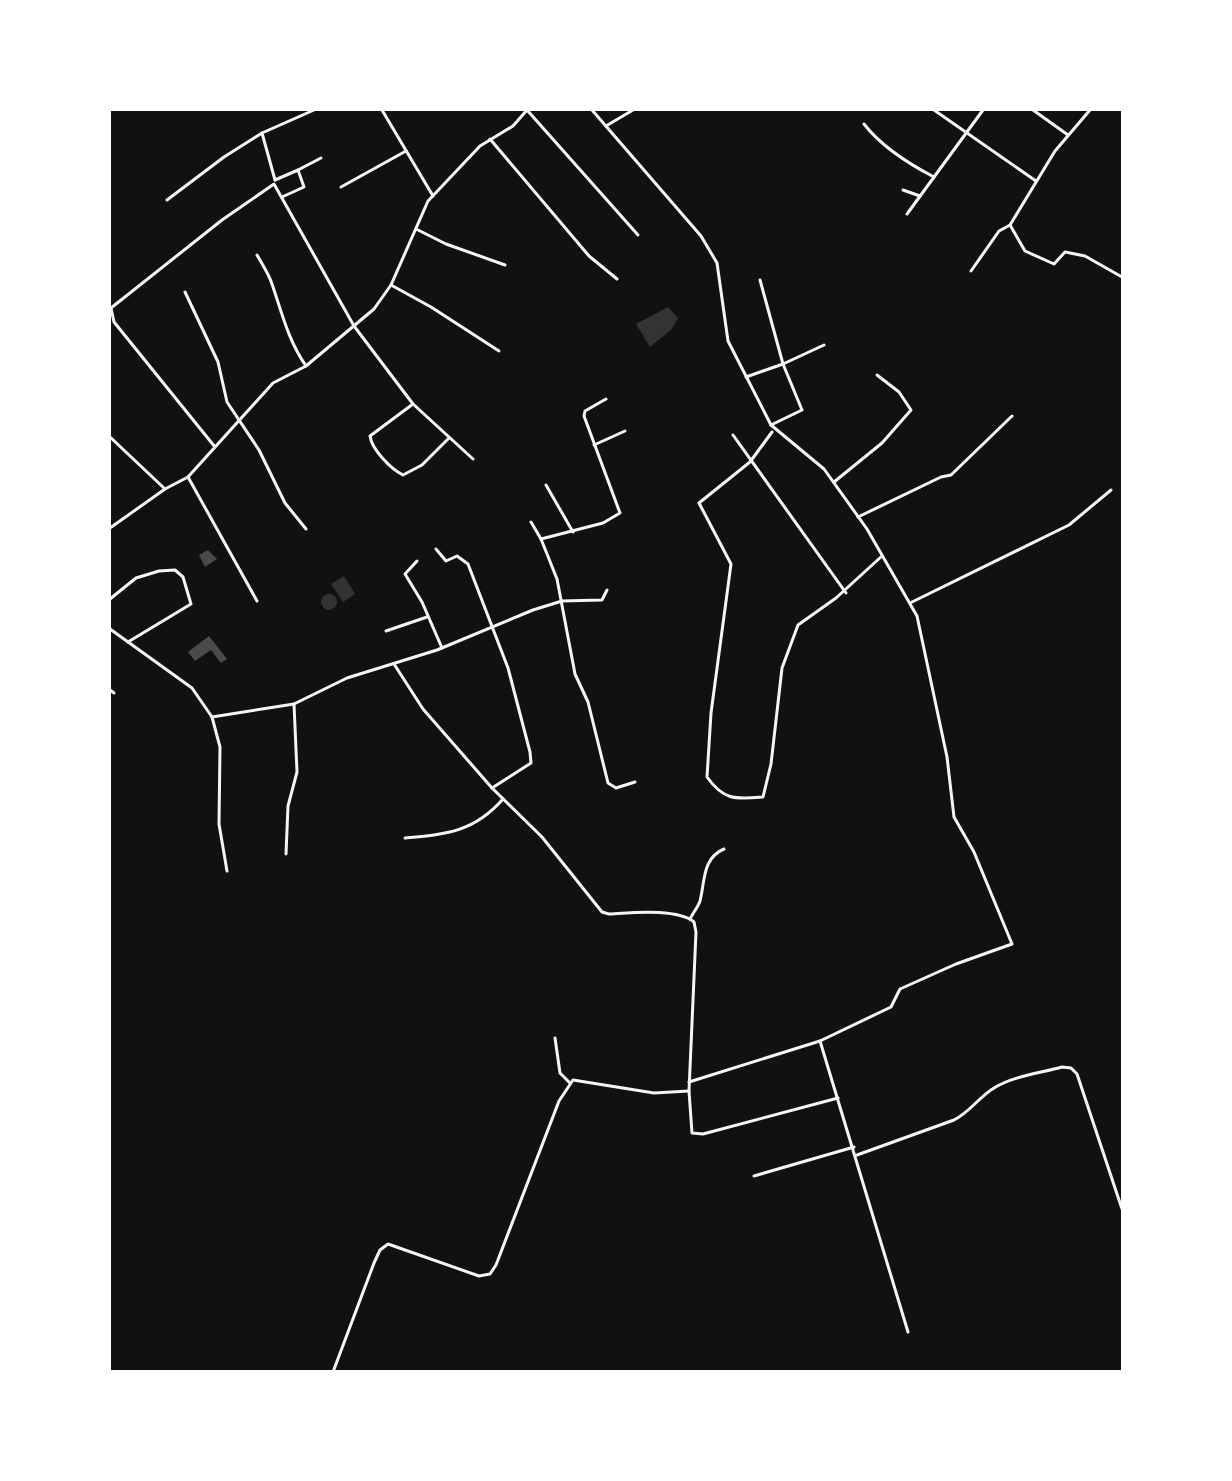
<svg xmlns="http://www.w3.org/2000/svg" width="1232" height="1481" font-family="'Work Sans',sans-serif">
  <rect width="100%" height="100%" fill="#111"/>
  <g fill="#333">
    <polygon points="668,307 678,318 671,330 650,347 636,324"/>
    <polygon points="344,576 355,594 343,602 331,584"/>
    <circle cx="329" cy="602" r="8"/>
  </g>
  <g fill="#4a4a4a">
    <polygon points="208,550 217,559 205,567 199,555"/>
    <polygon points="209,636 227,659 221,663 211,650 195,661 188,652"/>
  </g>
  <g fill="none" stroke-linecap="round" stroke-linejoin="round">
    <g stroke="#f5f5f5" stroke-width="3">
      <polyline points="382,110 433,196"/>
      <polyline points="527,110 638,235"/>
      <polyline points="592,110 701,236 717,263 728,341 771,425 824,469 867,529 917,616 947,757 954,817 974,852 1012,944 956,964 900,989 891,1007 820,1041 689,1082"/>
      <polyline points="934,110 1036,181"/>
      <polyline points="1033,110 1068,135"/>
      <path d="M 864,124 C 881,146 909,164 934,177"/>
      <polyline points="606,126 633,110"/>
      <polyline points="262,133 275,180"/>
      <polyline points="490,139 589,256 617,279"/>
      <polyline points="298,170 321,158"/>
      <polyline points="275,180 298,170 304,187 282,197"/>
      <polyline points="341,187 406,151"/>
      <polyline points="903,190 920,196"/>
      <polyline points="167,200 224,157 262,133 314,110"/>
      <polyline points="907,214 983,110"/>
      <polyline points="1010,225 1025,251 1054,264 1065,252 1085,256 1122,277"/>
      <polyline points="416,229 446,244 505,265"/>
      <path d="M 257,255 C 262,264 269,274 272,284 C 282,313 288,340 306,366"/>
      <polyline points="971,271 999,231 1010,225 1055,151 1090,110"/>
      <polyline points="760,280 783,364 824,345"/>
      <polyline points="391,285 431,307 499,351"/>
      <polyline points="185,292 218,362 227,402 259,450 285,503 306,529"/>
      <polyline points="746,377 783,364 802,410 771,425"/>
      <path d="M 413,404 L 370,436 C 372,450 391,469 403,475 L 422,465 L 449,438"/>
      <path d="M 772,432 L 750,462 L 699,503 L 731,564 L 711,713 L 707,777 C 724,801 736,799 763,797 L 771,764 L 782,668 L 798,625 L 836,598 L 882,556"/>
      <polyline points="733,435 846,593"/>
      <polyline points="110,437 165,489"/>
      <polyline points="594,445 625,431"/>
      <polyline points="215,447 114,322 111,308 222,220 274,184 354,326 413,404 473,459"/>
      <polyline points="188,477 257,601"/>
      <polyline points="834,482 882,443 911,410 899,392 877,375"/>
      <polyline points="546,485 573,532"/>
      <polyline points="858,517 941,477 951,475 1012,416"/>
      <polyline points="531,522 541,539 557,579 575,674 588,702 608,783 616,788 635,782"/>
      <polyline points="110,528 165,489 188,477 273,383 306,366 374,309 391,285 428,201 480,146 513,126 527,110"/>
      <polyline points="541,539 603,523 620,513 584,416 585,411 606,399"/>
      <polyline points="436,549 446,561 457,556 468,564 508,668 530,752 531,763 492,788"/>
      <polyline points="417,561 405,574 422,602 442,648"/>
      <polyline points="110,599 136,578 159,571 175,570 183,577 191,604 128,642"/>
      <polyline points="910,603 1069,525 1111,490"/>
      <polyline points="110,629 192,688 212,717 220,747 219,824 227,871"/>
      <polyline points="386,631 427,617"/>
      <path d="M 394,664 L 423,709 L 492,788 L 542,837 L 602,912 L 609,914 C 630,913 677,908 694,922 L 696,932 L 689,1091 L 692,1133 L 703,1134 L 838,1098"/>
      <polyline points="110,690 114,693"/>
      <polyline points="212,717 294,704 347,678 437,650 533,610 562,601 602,600 607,590"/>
      <path d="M 405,838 C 447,834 474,832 503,799"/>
      <polyline points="286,854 288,806 297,772 294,704"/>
      <path d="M 690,919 C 693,913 698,907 700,901 C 705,882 702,858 724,849"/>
      <polyline points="555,1038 560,1073 570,1083"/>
      <polyline points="820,1041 908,1332"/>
      <path d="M 857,1155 L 954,1120 C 970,1112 979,1097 994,1088 C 1013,1076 1041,1073 1062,1067 L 1071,1068 L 1077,1074 L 1122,1209"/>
      <polyline points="754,1176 854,1147"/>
      <polyline points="333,1372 374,1263 380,1250 388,1244 479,1276 490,1274 496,1265 559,1101 573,1080 654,1093 689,1091"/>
    </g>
  </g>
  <rect width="1232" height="1481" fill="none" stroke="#ffffff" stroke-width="222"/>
</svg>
